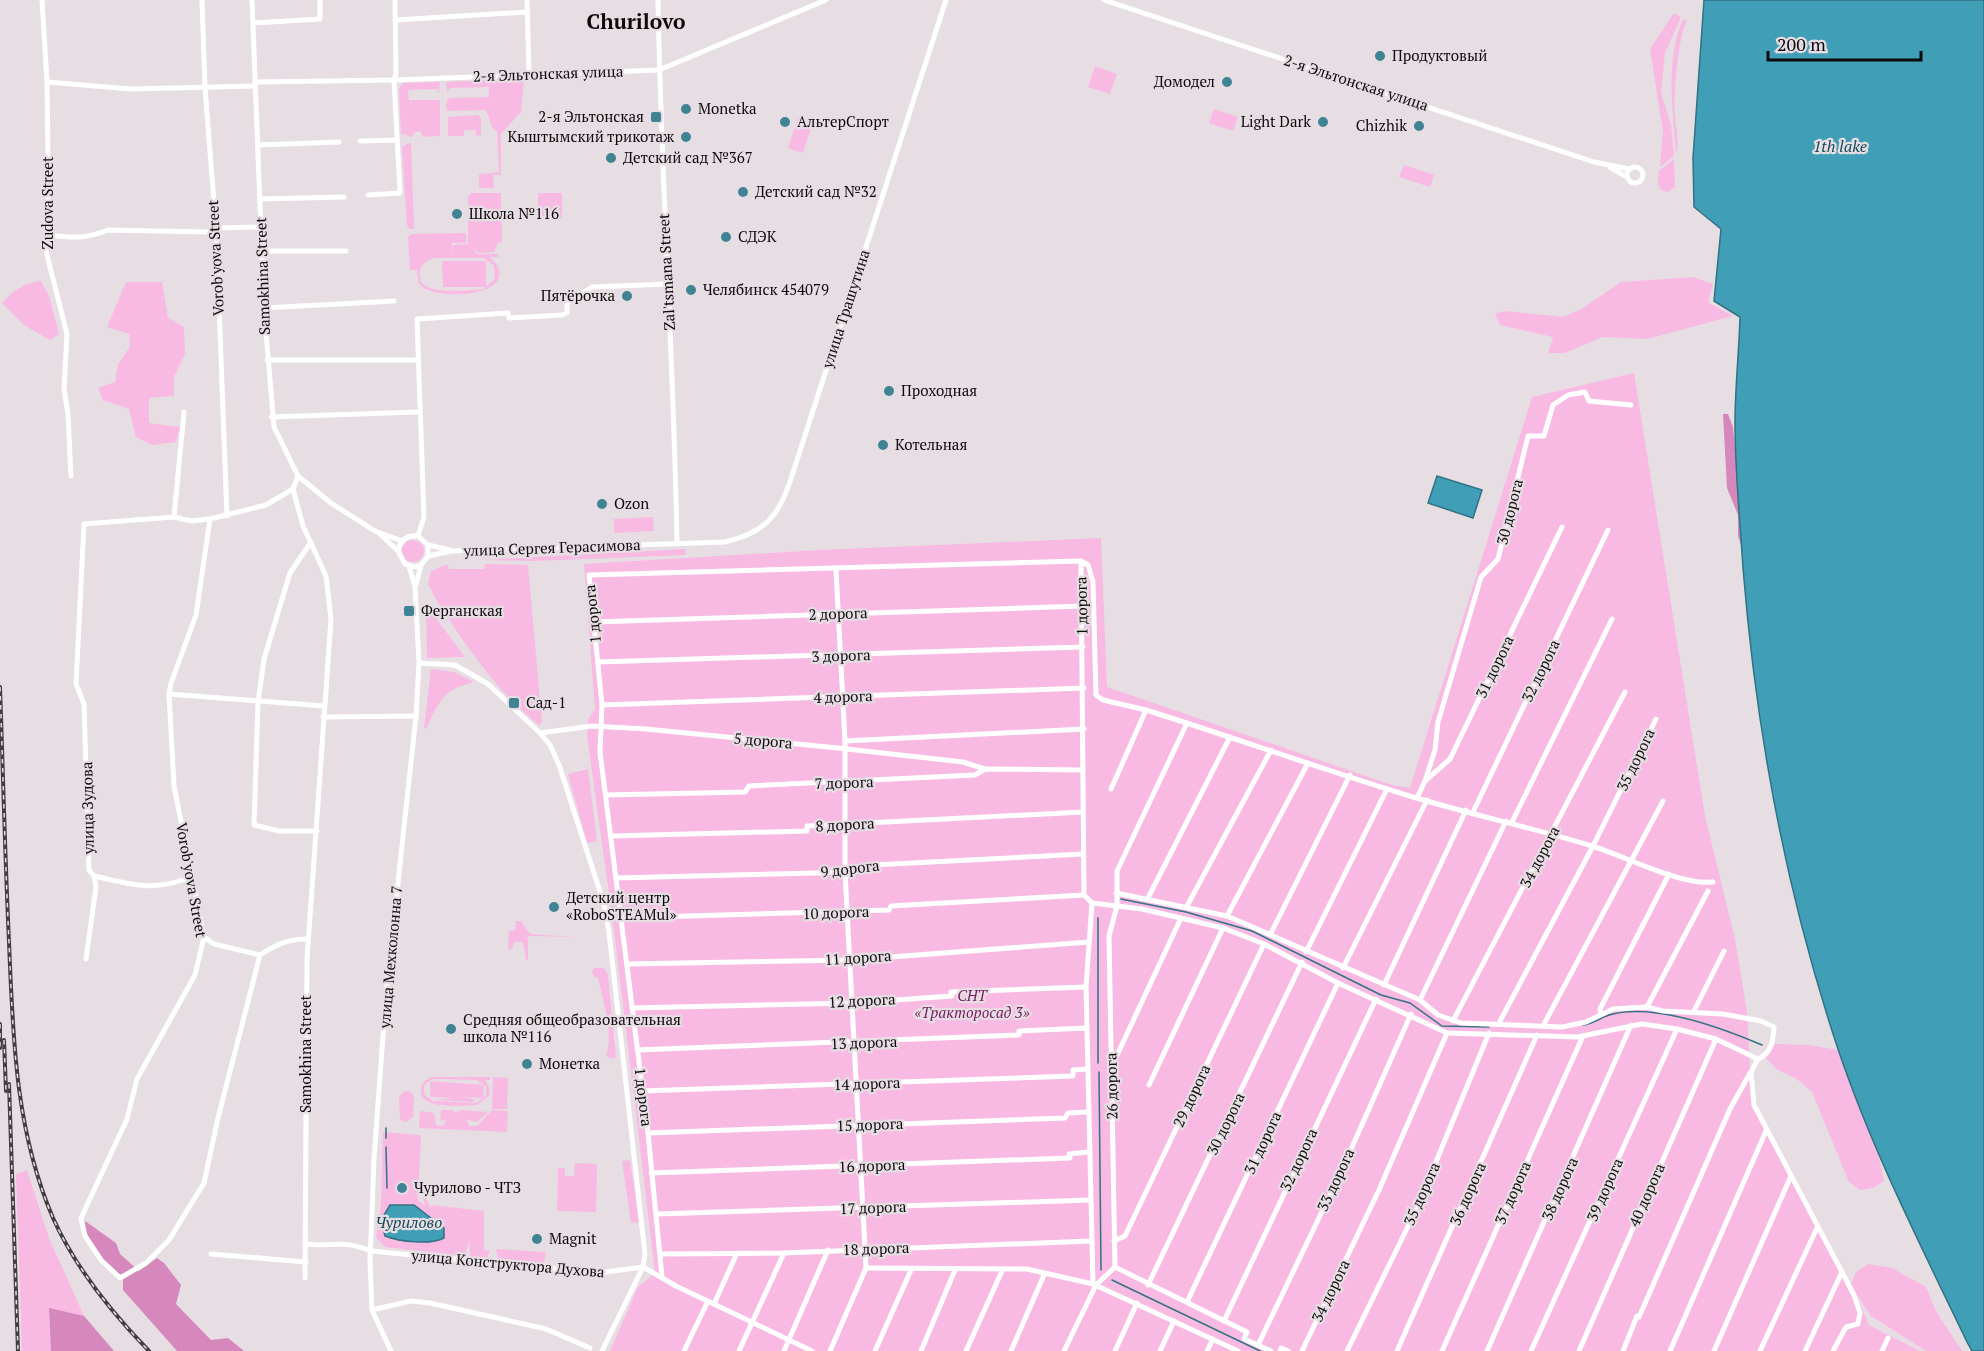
<svg xmlns="http://www.w3.org/2000/svg" width="1984" height="1351" font-family="'PT Serif',serif">
  <rect width="100%" height="100%" fill="#e7dee4"/>
  <g fill="#f8bae3" fill-rule="evenodd">
    <polygon points="1674,13 1681,17 1665,53 1661,93 1671,124 1674,156 1660,167 1663,132 1650,49"/>
    <path d="M 1683,19 L 1687,21 C 1678,35 1673,99 1675,117 C 1676,129 1680,142 1676,154 C 1673,111 1665,59 1683,19 Z"/>
    <polygon points="1095,66 1117,74 1110,94 1088,87"/>
    <polygon points="524,79 521,112 501,134 501,175 493,175 494,188 479,188 479,174 499,172 497,131 493,129 486,110 447,111 446,102 450,98 489,97 489,87 450,88 447,92 446,82"/>
    <polygon points="440,82 439,93 437,89 408,90 409,100 440,100 440,136 423,137 420,131 415,132 411,138 406,134 401,135 399,89 403,83"/>
    <polygon points="1214,109 1238,117 1233,131 1209,123"/>
    <polygon points="478,115 481,118 481,135 476,136 476,130 464,130 464,136 448,136 448,117"/>
    <polygon points="798,117 813,122 803,153 788,148"/>
    <polygon points="409,143 411,143 414,229 409,229 407,225 402,147"/>
    <polygon points="1674,159 1675,187 1668,192 1661,190 1658,184 1659,171"/>
    <polygon points="1404,165 1434,175 1430,187 1399,177"/>
    <path d="M 471,193 L 501,193 L 502,242 L 498,243 L 494,252 L 480,253 L 474,249 L 477,254 L 498,254 L 498,257 L 490,257 C 529,295 436,304 419,284 L 417,270 L 410,270 L 408,237 L 411,234 L 466,233 L 466,243 L 452,243 L 453,255 L 453,245 L 468,244 L 468,197 ZM 433,258 L 484,258 L 494,266 L 495,279 L 483,289 C 468,290 414,298 420,271 C 422,264 426,261 433,258 Z"/>
    <rect x="538" y="193" width="24" height="25"/>
    <polygon points="442,261 486,261 486,287 443,287"/>
    <polygon points="1693,277 1713,284 1708,302 1733,316 1647,339 1602,337 1565,353 1548,353 1553,337 1500,325 1495,314 1505,311 1563,317 1580,310 1621,282"/>
    <path d="M 41,281 L 49,296 L 59,334 L 50,340 L 24,325 L 2,303 C 12,291 25,282 41,281 Z"/>
    <polygon points="126,282 162,282 168,318 184,327 185,354 174,377 174,396 149,398 149,423 180,427 176,442 152,445 136,437 129,409 103,400 98,388 115,382 118,364 130,347 129,334 107,327"/>
    <polygon points="1634,373 1705,816 1735,939 1747,1012 1751,1085 1758,1109 1851,1284 1856,1272 1868,1264 1892,1268 1926,1287 1936,1311 1962,1351 1926,1351 1871,1316 1855,1292 1869,1325 1920,1351 610,1351 638,1287 655,1273 614,930 587,736 588,720 595,709 584,564 820,550 1101,538 1107,687 1392,785 1410,788 1532,397"/>
    <polygon points="653,517 654,531 614,533 614,519"/>
    <circle cx="413" cy="551" r="11"/>
    <polygon points="685,549 686,555 533,561 481,560"/>
    <path d="M 448,564 L 449,569 L 484,569 L 485,564 L 528,565 L 542,722 L 539,725 C 500,696 458,636 433,594 L 428,583 L 431,571 Z"/>
    <polygon points="426,605 465,657 427,658"/>
    <path d="M 431,669 L 454,672 L 474,682 C 443,689 439,702 426,729 L 424,728 Z"/>
    <polygon points="588,769 597,841 587,843 568,774"/>
    <polygon points="516,921 521,921 530,934 577,937 528,936 528,960 526,960 523,942 513,942 513,949 508,949 509,931 515,930"/>
    <path d="M 594,968 L 604,968 L 608,975 L 616,1058 L 610,1058 L 606,1055 C 614,1033 603,1001 598,978 L 594,977 L 592,971 Z"/>
    <polygon points="1775,1044 1808,1045 1839,1050 1878,1153 1884,1181 1873,1188 1860,1190 1849,1182 1812,1092 1797,1079 1776,1069 1765,1057"/>
    <path d="M 431,1077 L 490,1077 L 490,1080 L 485,1080 L 489,1087 L 489,1096 L 477,1105 C 464,1105 423,1111 421,1092 C 420,1084 425,1080 431,1077 ZM 435,1079 L 477,1080 L 486,1086 L 486,1095 L 477,1103 L 433,1101 L 425,1095 C 422,1086 426,1080 435,1079 Z"/>
    <polygon points="493,1077 508,1078 507,1109 492,1109"/>
    <polygon points="430,1081 484,1085 483,1098 461,1097 473,1099 473,1102 434,1100 456,1098 430,1097"/>
    <polygon points="405,1091 411,1092 414,1097 413,1117 406,1122 400,1120 399,1096"/>
    <polygon points="441,1110 455,1110 453,1114 457,1111 460,1114 459,1110 488,1112 477,1122 467,1120 469,1126 477,1126 492,1110 508,1111 507,1132 419,1128 420,1111 434,1113 436,1125 443,1126 446,1120 440,1121"/>
    <polygon points="383,1132 421,1135 418,1200 425,1206 422,1192 426,1192 426,1199 431,1208 432,1205 484,1211 484,1250 490,1251 487,1258 470,1257 469,1241 465,1256 385,1247 376,1237 381,1204"/>
    <polygon points="630,1160 639,1222 631,1223 622,1161"/>
    <polygon points="575,1163 597,1164 596,1212 557,1211 558,1168 565,1168 565,1176 574,1176"/>
    <polygon points="27,1170 49,1238 84,1316 49,1309 51,1351 22,1351 16,1174"/>
    <polygon points="496,1249 546,1252 544,1263 498,1259"/>
  </g>
  <g fill="#d687bc">
    <polygon points="1723,414 1728,414 1733,427 1745,556 1738,536 1738,515 1727,488"/>
    <path d="M 85,1221 L 116,1243 L 120,1254 L 139,1271 L 157,1258 L 164,1263 L 181,1285 L 176,1304 L 211,1340 L 228,1338 L 244,1351 L 177,1351 L 123,1290 L 123,1276 C 102,1265 95,1249 84,1228 Z"/>
    <polygon points="49,1308 84,1316 114,1351 51,1351"/>
  </g>
  <g fill="#409fb6" stroke="#317283" stroke-width="1.5">
    <path d="M 1704,0 L 1984,0 L 1984,1351 L 1972,1351 L 1967,1342 C 1921,1246 1872,1150 1838,1049 C 1786,893 1756,731 1743,568 C 1740,520 1735,472 1735,423 C 1735,388 1739,352 1740,317 L 1714,301 L 1721,229 L 1694,207 L 1693,158 Z"/>
    <polygon points="1437,476 1482,490 1473,518 1428,503"/>
    <path d="M 390,1205 L 414,1205 L 444,1228 L 444,1238 C 431,1245 400,1242 385,1236 L 381,1220 Z"/>
  </g>
  <g fill="none" stroke-linecap="round" stroke-linejoin="round">
    <g stroke="#317283" stroke-width="1.5">
      <polyline points="1121,899 1186,912 1252,931 1381,995 1410,1003 1442,1026 1489,1027"/>
      <polyline points="1098,918 1098,1063"/>
      <path d="M 1583,1025 C 1593,1024 1600,1018 1609,1015 C 1653,1002 1722,1028 1762,1045"/>
      <polyline points="1099,1072 1101,1270"/>
      <polyline points="386,1128 386,1138"/>
      <polyline points="386,1147 387,1188"/>
      <polyline points="1112,1280 1260,1351"/>
    </g>
    <g stroke="#fff" stroke-width="5">
      <polyline points="42,0 47,82 49,235 45,247 67,334 64,389 68,414 71,476"/>
      <polyline points="202,0 205,88 216,228 227,516"/>
      <polyline points="252,0 264,308 274,427 298,476 331,503 375,531 402,541"/>
      <polyline points="527,0 529,75"/>
      <path d="M 658,0 C 661,182 674,363 677,544"/>
      <polyline points="1104,0 1594,162 1629,169"/>
      <polyline points="395,20 528,12"/>
      <polyline points="253,23 320,19 320,0"/>
      <polyline points="47,82 131,89 255,86"/>
      <polyline points="255,82 394,80 659,70 826,0"/>
      <polyline points="360,141 397,140"/>
      <polyline points="258,145 339,142"/>
      <circle cx="1635" cy="175" r="8"/>
      <polyline points="1611,168 1627,177"/>
      <polyline points="368,195 400,193 394,80 396,73 395,0"/>
      <polyline points="260,199 344,197"/>
      <path d="M 49,235 C 71,238 87,239 108,230 L 209,232 L 216,228 L 261,227"/>
      <polyline points="262,251 346,251"/>
      <polyline points="264,308 394,301"/>
      <polyline points="267,360 416,360"/>
      <polyline points="271,417 418,412"/>
      <polyline points="298,476 293,489 303,526 326,576 331,619 307,959 305,1278"/>
      <polyline points="174,517 184,412"/>
      <path d="M 210,519 L 196,615 L 171,683 L 169,694 L 174,786 L 204,937 L 195,975 L 137,1079 L 127,1119 L 81,1218 L 85,1236 L 101,1260 L 120,1278 L 146,1263 L 169,1240 L 204,1183 L 218,1118 L 260,955 C 277,944 288,939 308,939"/>
      <polyline points="380,534 398,551 405,564 415,567 421,565"/>
      <polyline points="418,536 424,517 417,319 508,313 509,318 562,315 567,313 567,303 592,287 667,284"/>
      <polyline points="311,542 290,573 264,659 258,702 254,825 279,831 317,831"/>
      <polyline points="428,545 450,550"/>
      <path d="M 398,551 C 400,540 407,535 418,536 L 428,545 L 428,556 L 421,565 L 416,585"/>
      <path d="M 428,556 L 452,551 L 725,542 C 777,531 783,503 798,457 L 946,0"/>
      <path d="M 1081,561 L 1088,565 L 1093,582 L 1096,695 L 1103,700 L 1146,710 C 1235,738 1324,770 1413,797 C 1473,815 1533,828 1592,846 C 1625,856 1681,886 1713,882"/>
      <polyline points="594,622 1083,606"/>
      <polyline points="598,662 1083,647"/>
      <polyline points="419,663 455,665 488,684 540,733 550,745 559,765 604,904 609,932 645,1254 643,1267 602,1351"/>
      <polyline points="169,694 324,706"/>
      <polyline points="602,705 1084,688"/>
      <polyline points="323,717 416,716"/>
      <polyline points="540,733 592,726 646,729 838,748 963,762 985,769"/>
      <polyline points="845,741 1084,729"/>
      <polyline points="1425,781 1435,750 1438,722 1481,577 1498,559 1528,436 1544,436 1553,405 1568,395 1585,392 1589,401 1631,405"/>
      <polyline points="1111,789 1146,710"/>
      <polyline points="607,795 745,792 749,786 975,775 985,769 1083,770"/>
      <polyline points="1417,798 1425,781 1450,759 1562,527"/>
      <polyline points="1473,812 1608,530"/>
      <polyline points="1512,822 1612,619"/>
      <polyline points="612,836 807,831 807,826 1083,812"/>
      <path d="M 94,876 C 135,885 151,892 192,877"/>
      <polyline points="616,878 816,873 845,872 873,865 1083,854"/>
      <path d="M 1116,893 L 1227,916 L 1420,1000 L 1438,1015 L 1461,1023 L 1562,1027 L 1586,1022 L 1613,1009 L 1647,1007 L 1663,1011 L 1723,1014 L 1761,1021 L 1774,1027 C 1773,1041 1772,1053 1758,1059"/>
      <polyline points="1148,898 1230,737"/>
      <polyline points="1092,903 1142,909 1223,928 1264,944 1338,983 1447,1033 1577,1037 1642,1024 1677,1029 1716,1039 1758,1059 1751,1072 1754,1105 1854,1295 1860,1313 1858,1324 1846,1327 1833,1351"/>
      <polyline points="1187,906 1271,750"/>
      <polyline points="1227,916 1308,763"/>
      <polyline points="621,918 889,910 891,906 1084,895"/>
      <polyline points="1271,933 1350,775"/>
      <polyline points="204,937 214,944 260,955"/>
      <polyline points="1306,952 1387,789"/>
      <polyline points="86,959 96,887 94,876 89,870 84,704 76,684 84,524 174,517 192,521 210,519 266,505 293,489"/>
      <polyline points="627,964 851,960 1089,942"/>
      <polyline points="1343,968 1427,800"/>
      <polyline points="1384,985 1466,810"/>
      <polyline points="1420,1000 1506,821"/>
      <polyline points="1647,1007 1708,891"/>
      <polyline points="632,1008 853,1003 952,996 951,992 1086,987"/>
      <polyline points="1694,1011 1724,951"/>
      <polyline points="1601,1014 1600,1009 1669,874"/>
      <polyline points="1453,1021 1625,692"/>
      <polyline points="1499,1023 1593,846 1656,719"/>
      <polyline points="1543,1026 1663,801"/>
      <polyline points="637,1050 1019,1035 1019,1031 1087,1028"/>
      <polyline points="1112,1066 1181,918"/>
      <polyline points="1149,1085 1223,928"/>
      <polyline points="642,1091 1073,1076 1073,1070 1087,1069"/>
      <polyline points="648,1133 1065,1118 1068,1113 1088,1112"/>
      <polyline points="651,1173 1070,1158 1069,1154 1088,1152"/>
      <polyline points="657,1214 1090,1200"/>
      <polyline points="1114,1241 1125,1236 1264,944"/>
      <path d="M 305,1244 C 334,1247 341,1239 371,1251 L 598,1273 L 643,1267"/>
      <polyline points="211,1254 306,1262"/>
      <polyline points="661,1254 784,1253 1091,1241"/>
      <polyline points="643,1267 676,1286 812,1351"/>
      <polyline points="1115,1267 1109,936 1117,906 1117,871 1187,723"/>
      <polyline points="1115,1267 1247,1332 1244,1339 1271,1351"/>
      <polyline points="866,1268 1027,1269 1093,1284"/>
      <polyline points="662,1277 648,1133 600,752 602,705 589,575 1081,561 1084,895 1092,903 1086,987 1093,1284 1238,1351"/>
      <polyline points="1148,1285 1302,962"/>
      <polyline points="1187,1302 1338,983"/>
      <polyline points="714,1304 737,1253"/>
      <polyline points="372,1310 411,1301 430,1303 546,1329 590,1348"/>
      <polyline points="1639,1317 1730,1109 1750,1073"/>
      <polyline points="1224,1321 1376,999"/>
      <polyline points="1258,1345 1341,1172 1411,1014"/>
      <polyline points="391,1351 372,1310 370,1262 374,1159 386,994 416,716 419,663 415,587 409,566"/>
      <polyline points="684,1351 708,1301"/>
      <polyline points="739,1351 784,1253"/>
      <polyline points="784,1351 828,1250"/>
      <polyline points="830,1351 866,1268 845,872 845,741 836,570"/>
      <polyline points="875,1351 911,1270"/>
      <polyline points="921,1351 955,1270"/>
      <polyline points="966,1351 1002,1271"/>
      <polyline points="1011,1351 1044,1275"/>
      <polyline points="1064,1351 1096,1285 1115,1267"/>
      <polyline points="1115,1351 1137,1303"/>
      <polyline points="1160,1351 1174,1321"/>
      <polyline points="1207,1351 1213,1339"/>
      <polyline points="1280,1351 1281,1348 1288,1351"/>
      <polyline points="1302,1351 1379,1190 1447,1033"/>
      <polyline points="1347,1351 1417,1208 1489,1033"/>
      <polyline points="1397,1351 1537,1035"/>
      <polyline points="1442,1351 1583,1036"/>
      <polyline points="1487,1351 1631,1025"/>
      <polyline points="1531,1351 1677,1029"/>
      <polyline points="1579,1351 1716,1039"/>
      <polyline points="1623,1351 1637,1316"/>
      <polyline points="1670,1351 1766,1131"/>
      <polyline points="1714,1351 1791,1176"/>
      <polyline points="1760,1351 1817,1228"/>
      <polyline points="1805,1351 1842,1272"/>
      <polyline points="1882,1351 1888,1338"/>
    </g>
    <defs>
      <g id="rail">
        <path d="M 0,687 C 3,772 5,857 9,942 C 13,1037 15,1130 53,1218 C 75,1267 112,1313 149,1351"/>
        <polyline points="0,1024 0,1048"/>
        <polyline points="4,1040 6,1091"/>
        <polyline points="9,1084 18,1351"/>
      </g>
    </defs>
    <use href="#rail" stroke="#423d40" stroke-width="4"/>
    <use href="#rail" stroke="#e7dee4" stroke-width="1.5" stroke-dasharray="4.5" stroke-linecap="butt"/>
  </g>
  <g fill="#408394" stroke="#e7dee4" stroke-width="2">
    <circle cx="1380" cy="56" r="6"/>
    <circle cx="1227" cy="82" r="6"/>
    <circle cx="686" cy="109" r="6"/>
    <rect x="650" y="111" width="12" height="12" rx="3"/>
    <circle cx="785" cy="122" r="6"/>
    <circle cx="1323" cy="122" r="6"/>
    <circle cx="1419" cy="126" r="6"/>
    <circle cx="686" cy="137" r="6"/>
    <circle cx="611" cy="158" r="6"/>
    <circle cx="743" cy="192" r="6"/>
    <circle cx="457" cy="214" r="6"/>
    <circle cx="726" cy="237" r="6"/>
    <circle cx="691" cy="290" r="6"/>
    <circle cx="627" cy="296" r="6"/>
    <circle cx="889" cy="391" r="6"/>
    <circle cx="883" cy="445" r="6"/>
    <circle cx="602" cy="504" r="6"/>
    <rect x="403" y="605" width="12" height="12" rx="3"/>
    <rect x="508" y="697" width="12" height="12" rx="3"/>
    <circle cx="554" cy="907" r="6"/>
    <circle cx="451" cy="1029" r="6"/>
    <circle cx="527" cy="1064" r="6"/>
    <circle cx="402" cy="1188" r="6"/>
    <circle cx="537" cy="1239" r="6"/>
  </g>
  <g text-anchor="middle" stroke-width="4.5" stroke-linejoin="round" paint-order="stroke">
    <g font-size="15" fill="#0d0a0c" stroke="#e7dee4" text-anchor="start">
      <text x="1392" y="61">Продуктовый</text>
      <text x="1215" y="87" text-anchor="end">Домодел</text>
      <text x="698" y="114">Monetka</text>
      <text x="644" y="122" text-anchor="end">2-я Эльтонская</text>
      <text x="797" y="127">АльтерСпорт</text>
      <text x="1311" y="127" text-anchor="end">Light Dark</text>
      <text x="1407" y="131" text-anchor="end">Chizhik</text>
      <text x="674" y="142" text-anchor="end">Кыштымский трикотаж</text>
      <text x="623" y="163">Детский сад №367</text>
      <text x="755" y="197">Детский сад №32</text>
      <text x="469" y="219">Школа №116</text>
      <text x="738" y="242">СДЭК</text>
      <text x="703" y="295">Челябинск 454079</text>
      <text x="615" y="301" text-anchor="end">Пятёрочка</text>
      <text x="901" y="396">Проходная</text>
      <text x="895" y="450">Котельная</text>
      <text x="614" y="509">Ozon</text>
      <text x="421" y="616">Ферганская</text>
      <text x="526" y="708">Сад-1</text>
      <text x="566" y="903">Детский центр<tspan x="566" dy="17">«RoboSTEAMul»</tspan></text>
      <text x="463" y="1025">Средняя общеобразовательная<tspan x="463" dy="17">школа №116</tspan></text>
      <text x="539" y="1069">Монетка</text>
      <text x="414" y="1193">Чурилово - ЧТЗ</text>
      <text x="549" y="1244">Magnit</text>
    </g>
    <g font-size="15" fill="#0d0a0c" stroke="#e7dee4">
      <text transform="translate(548 74) rotate(-2)" y="5">2-я Эльтонская улица</text>
      <text transform="translate(1356 83) rotate(18)" y="5">2-я Эльтонская улица</text>
      <text transform="translate(48 203) rotate(-90)" y="5">Zudova Street</text>
      <text transform="translate(216 258) rotate(-93)" y="5">Vorob'yova Street</text>
      <text transform="translate(667 272) rotate(-93)" y="5">Zal'tsmana Street</text>
      <text transform="translate(263 276) rotate(-92)" y="5">Samokhina Street</text>
      <text transform="translate(846 309) rotate(-72)" y="5">улица Трашутина</text>
      <text transform="translate(1510 512) rotate(-76)" y="5">30 дорога</text>
      <text transform="translate(552 548) rotate(-2)" y="5">улица Сергея Герасимова</text>
      <text transform="translate(1082 606) rotate(-91)" y="5">1 дорога</text>
      <text transform="translate(593 614) rotate(-96)" y="5">1 дорога</text>
      <text transform="translate(838 614) rotate(-2)" y="5">2 дорога</text>
      <text transform="translate(841 656) rotate(-2)" y="5">3 дорога</text>
      <text transform="translate(1495 667) rotate(-64)" y="5">31 дорога</text>
      <text transform="translate(1541 671) rotate(-64)" y="5">32 дорога</text>
      <text transform="translate(843 697) rotate(-2)" y="5">4 дорога</text>
      <text transform="translate(763 741) rotate(5)" y="5">5 дорога</text>
      <text transform="translate(1636 760) rotate(-64)" y="5">35 дорога</text>
      <text transform="translate(844 783) rotate(-2)" y="5">7 дорога</text>
      <text transform="translate(88 808) rotate(-91)" y="5">улица Зудова</text>
      <text transform="translate(845 825) rotate(-3)" y="5">8 дорога</text>
      <text transform="translate(1540 857) rotate(-62)" y="5">34 дорога</text>
      <text transform="translate(850 869) rotate(-7)" y="5">9 дорога</text>
      <text transform="translate(191 880) rotate(80)" y="5">Vorob'yova Street</text>
      <text transform="translate(836 913) rotate(-2)" y="5">10 дорога</text>
      <text transform="translate(391 957) rotate(-85)" y="5">улица Мехколонна 7</text>
      <text transform="translate(858 958) rotate(-4)" y="5">11 дорога</text>
      <text transform="translate(862 1001) rotate(-3)" y="5">12 дорога</text>
      <text transform="translate(864 1043) rotate(-2)" y="5">13 дорога</text>
      <text transform="translate(306 1054) rotate(-90)" y="5">Samokhina Street</text>
      <text transform="translate(867 1084) rotate(-2)" y="5">14 дорога</text>
      <text transform="translate(1112 1086) rotate(-91)" y="5">26 дорога</text>
      <text transform="translate(1192 1096) rotate(-65)" y="5">29 дорога</text>
      <text transform="translate(643 1097) rotate(83)" y="5">1 дорога</text>
      <text transform="translate(1226 1124) rotate(-64)" y="5">30 дорога</text>
      <text transform="translate(870 1125) rotate(-2)" y="5">15 дорога</text>
      <text transform="translate(1263 1143) rotate(-65)" y="5">31 дорога</text>
      <text transform="translate(1299 1160) rotate(-65)" y="5">32 дорога</text>
      <text transform="translate(872 1166) rotate(-2)" y="5">16 дорога</text>
      <text transform="translate(1336 1180) rotate(-65)" y="5">33 дорога</text>
      <text transform="translate(1560 1189) rotate(-66)" y="5">38 дорога</text>
      <text transform="translate(1605 1190) rotate(-66)" y="5">39 дорога</text>
      <text transform="translate(1513 1193) rotate(-66)" y="5">37 дорога</text>
      <text transform="translate(1422 1194) rotate(-66)" y="5">35 дорога</text>
      <text transform="translate(1468 1194) rotate(-66)" y="5">36 дорога</text>
      <text transform="translate(1647 1195) rotate(-66)" y="5">40 дорога</text>
      <text transform="translate(873 1208) rotate(-2)" y="5">17 дорога</text>
      <text transform="translate(876 1249) rotate(-2)" y="5">18 дорога</text>
      <text transform="translate(508 1264) rotate(5)" y="5">улица Конструктора Духова</text>
      <text transform="translate(1331 1291) rotate(-64)" y="5">34 дорога</text>
    </g>
    <g font-size="15" font-style="italic" fill="#791c61" stroke="#e7dee4">
      <text x="972" y="1001">СНТ<tspan x="972" dy="17">«Тракторосад 3»</tspan></text>
    </g>
    <g font-size="16" font-style="italic" fill="#134a56" stroke="#e7dee4">
      <text x="1840" y="152">1th lake</text>
      <text x="409" y="1228">Чурилово</text>
    </g>
    <g font-size="21" font-weight="bold" fill="#0d0a0c" stroke="#e7dee4">
      <text x="636" y="29">Churilovo</text>
    </g>
  </g>
  <path d="M1768 51v9h153v-9" fill="none" stroke="#0d0a0c" stroke-width="3"/>
  <text x="1777" y="51" font-size="18" fill="#0d0a0c" stroke="#e7dee4" stroke-width="4.5" paint-order="stroke">200 m</text>
</svg>
